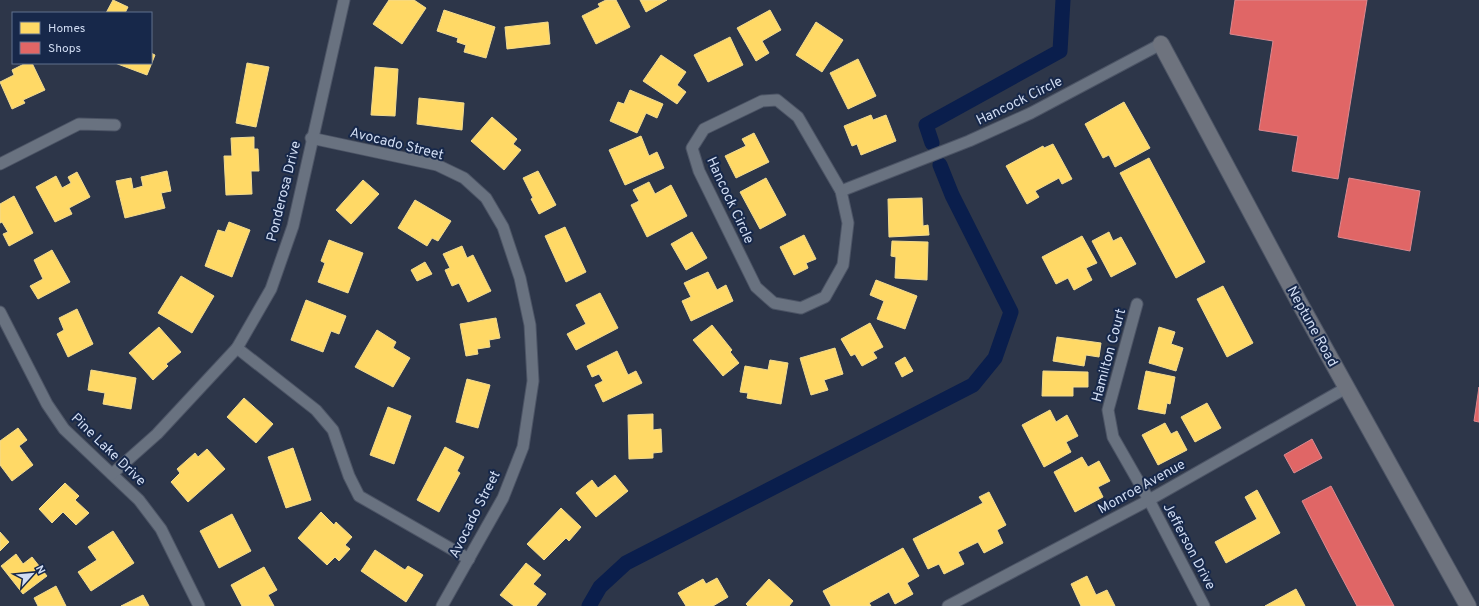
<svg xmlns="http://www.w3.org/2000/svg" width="1479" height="606" font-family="Overpass,sans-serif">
  <rect width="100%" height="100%" fill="#2d3649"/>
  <g fill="#ffd966" stroke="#f1da90">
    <polygon points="113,0 128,7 125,13 106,13"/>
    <polygon points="389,0 414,0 426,8 402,44 373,24"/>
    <polygon points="606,0 616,0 630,27 596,44 582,16 600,7 598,4"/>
    <polygon points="640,0 667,0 646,12"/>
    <polygon points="444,10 495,27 486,58 464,52 466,45 457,42 458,38 437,31"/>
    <polygon points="770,10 781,30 762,41 769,53 756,61 737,28"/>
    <polygon points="548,22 550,44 507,49 505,27"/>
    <polygon points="816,22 843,40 822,72 796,55"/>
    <polygon points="730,37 743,65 708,82 694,55"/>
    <polygon points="151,53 155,55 147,75 115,63 151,63"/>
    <polygon points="661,55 686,72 677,85 686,92 677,104 643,81"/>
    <polygon points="858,59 876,96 848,109 830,73"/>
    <polygon points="26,63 32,63 45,90 23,100 25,103 12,109 0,82 14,75 12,70"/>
    <polygon points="247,63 269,67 256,127 236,123"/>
    <polygon points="375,67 398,69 395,116 371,115"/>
    <polygon points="630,90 663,104 657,118 646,113 637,133 610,121 618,102 624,104"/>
    <polygon points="419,98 464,103 462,130 417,124"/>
    <polygon points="1124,102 1150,148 1115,167 1109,155 1103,158 1085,124"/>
    <polygon points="871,115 873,120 886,115 896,141 861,155 857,144 852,146 844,126"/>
    <polygon points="492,117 517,139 513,144 521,150 504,170 471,141"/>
    <polygon points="754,133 769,162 736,178 725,156 746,146 742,139"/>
    <polygon points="641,136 649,156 657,152 664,168 625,185 609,150"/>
    <polygon points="254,137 254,149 258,149 259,171 251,171 252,194 226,195 224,156 232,156 231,138"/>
    <polygon points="1053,144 1072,179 1062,184 1059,178 1035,191 1039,197 1027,204 1006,166 1043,146 1044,148"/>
    <polygon points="1149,158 1205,262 1176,278 1120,173"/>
    <polygon points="167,171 171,191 161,193 165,208 125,218 116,181 131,178 133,189 143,186 141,177"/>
    <polygon points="538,171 556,205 539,214 531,199 533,198 523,178"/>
    <polygon points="77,172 90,197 69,208 72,214 55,222 36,187 56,176 62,188 71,183 68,177"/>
    <polygon points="766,178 786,215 760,229 740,192"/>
    <polygon points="363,180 379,194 351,224 336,210"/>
    <polygon points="649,182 655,194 671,185 687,216 647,237 631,205 639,201 633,190"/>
    <polygon points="14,196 33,233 9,246 3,234 8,232 2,222 0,223 0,204"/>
    <polygon points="922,198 923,226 928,225 929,235 889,237 888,199"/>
    <polygon points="415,200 451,221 438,241 432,238 427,246 398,228"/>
    <polygon points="229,222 250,230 232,277 205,266 218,230 225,232"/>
    <polygon points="565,227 586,272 566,282 545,236"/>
    <polygon points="692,232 707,258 686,270 671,244"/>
    <polygon points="1109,232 1113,241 1121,237 1136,264 1111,277 1092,241"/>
    <polygon points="804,235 816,259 806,263 808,268 794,275 780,247"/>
    <polygon points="1082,236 1097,263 1086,268 1092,280 1074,290 1068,278 1056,284 1042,257"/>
    <polygon points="329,240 363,253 348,293 318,282 325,263 321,261"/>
    <polygon points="892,241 928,242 927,280 895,278 896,257 891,256"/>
    <polygon points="462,246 467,258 473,255 491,291 468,302 459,283 452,286 445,270 450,268 443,254"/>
    <polygon points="52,250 70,282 38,299 30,286 43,279 34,260"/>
    <polygon points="425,262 432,274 417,281 411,270"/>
    <polygon points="708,272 717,290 726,285 733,301 691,321 682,301 691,297 684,283"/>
    <polygon points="181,276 214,296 192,333 158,313"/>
    <polygon points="876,280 917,296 905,329 877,319 884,301 870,295"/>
    <polygon points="1223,286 1253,343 1227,357 1197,299"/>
    <polygon points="600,293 618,328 576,350 567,334 586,324 576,305"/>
    <polygon points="306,300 346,316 339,334 331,331 323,352 291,340"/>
    <polygon points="77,309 93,344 68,357 57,334 64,330 59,318"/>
    <polygon points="496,318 500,338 489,340 490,347 477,349 478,354 466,356 460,324"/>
    <polygon points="870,323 883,347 873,352 877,358 862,366 855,354 851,356 841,339"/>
    <polygon points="712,325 732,350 730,352 739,363 723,376 693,340"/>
    <polygon points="159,327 181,352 166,364 168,366 153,380 129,353"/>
    <polygon points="1159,327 1175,332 1171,344 1183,348 1176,371 1149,363"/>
    <polygon points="377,330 396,342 393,348 410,358 393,387 355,367"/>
    <polygon points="1057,337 1101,343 1099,357 1086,355 1084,366 1053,361"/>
    <polygon points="835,348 843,374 824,380 828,390 811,395 800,358"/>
    <polygon points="617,351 628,375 636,371 642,383 603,402 595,385 603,381 599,374 592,377 587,366"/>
    <polygon points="905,357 913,371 902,377 895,363"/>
    <polygon points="770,360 788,363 781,404 747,398 748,393 740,392 745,366 768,370"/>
    <polygon points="91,370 136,378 131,409 103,404 105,393 88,390"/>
    <polygon points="1043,371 1088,372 1088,387 1073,387 1073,396 1042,396"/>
    <polygon points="1146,371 1175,377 1170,404 1167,403 1165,414 1138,409"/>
    <polygon points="467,379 490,385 478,428 456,422"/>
    <polygon points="244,398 273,424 256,443 227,417"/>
    <polygon points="1207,403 1221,428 1195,442 1181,417"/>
    <polygon points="388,407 411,416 394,464 370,455"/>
    <polygon points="1050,410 1056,422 1067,415 1078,436 1066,442 1071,452 1044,467 1022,425"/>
    <polygon points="653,414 653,430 661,429 662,452 653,453 653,458 629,459 628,415"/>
    <polygon points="1165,423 1171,434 1177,431 1187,450 1158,465 1142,435"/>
    <polygon points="18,428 27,440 19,446 33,465 12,481 0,465 0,441"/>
    <polygon points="445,447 464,457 457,471 460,473 439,512 417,500"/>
    <polygon points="293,448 311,500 286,508 268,457"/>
    <polygon points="207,449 225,469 188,502 171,482 180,473 177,469 195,453 198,457"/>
    <polygon points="1082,457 1088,467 1099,461 1110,481 1098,487 1103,497 1075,512 1054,472"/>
    <polygon points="615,475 628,491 596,517 576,493 592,480 598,488"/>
    <polygon points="65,483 79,496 75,500 89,513 76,525 63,512 52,523 39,509"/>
    <polygon points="1257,490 1280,533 1226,563 1215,542 1257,519 1245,497"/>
    <polygon points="989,492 1006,525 997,530 1003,543 984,553 978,542 958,552 964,564 944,574 939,564 928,569 913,539 983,503 979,497"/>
    <polygon points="561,508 581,527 569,541 566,538 544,560 527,544"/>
    <polygon points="321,512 334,525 336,522 352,537 345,545 350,549 339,561 335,557 327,565 298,538"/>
    <polygon points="232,514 251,551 219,568 200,531"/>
    <polygon points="113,531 134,563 91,591 78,572 97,560 88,547"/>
    <polygon points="0,532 9,542 0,551"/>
    <polygon points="903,548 919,576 907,583 913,594 895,604 889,592 869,603 871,606 831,606 823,591"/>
    <polygon points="375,550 405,570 408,566 423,575 406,602 361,571"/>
    <polygon points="16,554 23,564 32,557 47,576 23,594 1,566"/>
    <polygon points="526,563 541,575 533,584 546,594 536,606 514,606 500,595"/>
    <polygon points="264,567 277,590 268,595 274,606 242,606 231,585"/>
    <polygon points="1087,576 1096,595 1107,590 1115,606 1081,606 1071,584"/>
    <polygon points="717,578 728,597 713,606 686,606 678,593 703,579 706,584"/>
    <polygon points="769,579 793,601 789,606 748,606 746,604"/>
    <polygon points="56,586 66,606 38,606 34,598"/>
    <polygon points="1296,589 1305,606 1265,606"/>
    <polygon points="143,595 149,606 121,606"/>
  </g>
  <g fill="#e06666" stroke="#db8990">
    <polygon points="1235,0 1367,0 1338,179 1292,171 1298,136 1259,130 1273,41 1230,34"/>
    <polygon points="1349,178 1420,191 1410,251 1338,237"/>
    <polygon points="1479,387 1479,422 1474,421"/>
    <polygon points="1312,439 1322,458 1294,473 1284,455"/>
    <polygon points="1331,486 1394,606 1357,606 1333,561 1302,501"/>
  </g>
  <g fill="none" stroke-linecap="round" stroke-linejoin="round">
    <g stroke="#0a1e4c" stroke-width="15">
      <polyline points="932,143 926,125 1060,51 1063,0"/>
      <polyline points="589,606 600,587 626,563 973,385 995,358 1011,312 952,195 940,165"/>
    </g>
    <defs>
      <g id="minor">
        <polygon points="777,100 798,117 841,191 848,223 843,265 825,297 801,308 774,303 756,287 699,171 692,148 704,129 762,101"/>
        <polyline points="311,138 437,165 464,178 486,198 503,227 520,278 530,325 533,381 523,447 503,498 442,606"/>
        <polyline points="0,164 79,124 115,125"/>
        <polyline points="841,191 969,141 1031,113 1161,44"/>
        <polyline points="1137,304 1108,410 1113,437 1149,500 1204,606"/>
        <polyline points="0,312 47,404 64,429 139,500 161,529 199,606"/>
        <polyline points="237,348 316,410 333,430 349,476 359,496 469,559"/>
        <polyline points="112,474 157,434 237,348 271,289 293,226 344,0"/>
        <polyline points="948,606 1149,500 1346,388"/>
      </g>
      <polyline id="secondary" points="1161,44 1299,302 1468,606"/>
    </defs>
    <use href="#minor" stroke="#4c5465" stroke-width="13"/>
    <use href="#secondary" stroke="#4c5465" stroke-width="18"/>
    <use href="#minor" stroke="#697280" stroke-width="11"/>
    <use href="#secondary" stroke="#6e737e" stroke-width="16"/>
  </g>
  <g text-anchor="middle" stroke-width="4" stroke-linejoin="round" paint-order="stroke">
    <g font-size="14" fill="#d0dcf2" stroke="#17284a">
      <text transform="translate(1019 100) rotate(-26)" y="5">Hancock Circle</text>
      <text transform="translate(397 143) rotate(14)" y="5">Avocado Street</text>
      <text transform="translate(283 191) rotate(-76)" y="5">Ponderosa Drive</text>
      <text transform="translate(731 200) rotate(65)" y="5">Hancock Circle</text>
      <text transform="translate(1313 326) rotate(61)" y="5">Neptune Road</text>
      <text transform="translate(1108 355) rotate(-75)" y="5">Hamilton Court</text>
      <text transform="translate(109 449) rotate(44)" y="5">Pine Lake Drive</text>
      <text transform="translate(1141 486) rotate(-29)" y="5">Monroe Avenue</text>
      <text transform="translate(474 514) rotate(-63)" y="5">Avocado Street</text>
      <text transform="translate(1190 546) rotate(62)" y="5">Jefferson Drive</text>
    </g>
  </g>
  <rect x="12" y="12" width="140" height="52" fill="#17284a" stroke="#61708d"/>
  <rect x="20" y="22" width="20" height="12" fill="#ffd966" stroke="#61708d"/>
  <text x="48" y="32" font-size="12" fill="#d0dcf2">Homes</text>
  <rect x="20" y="42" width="20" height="12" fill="#e06666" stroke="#61708d"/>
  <text x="48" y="52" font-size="12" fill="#d0dcf2">Shops</text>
  <g transform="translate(32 574) rotate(63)" stroke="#17284a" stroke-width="3" paint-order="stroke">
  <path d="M0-3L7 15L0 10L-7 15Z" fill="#d0dcf2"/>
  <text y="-6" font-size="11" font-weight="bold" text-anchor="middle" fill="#d0dcf2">N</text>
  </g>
</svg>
